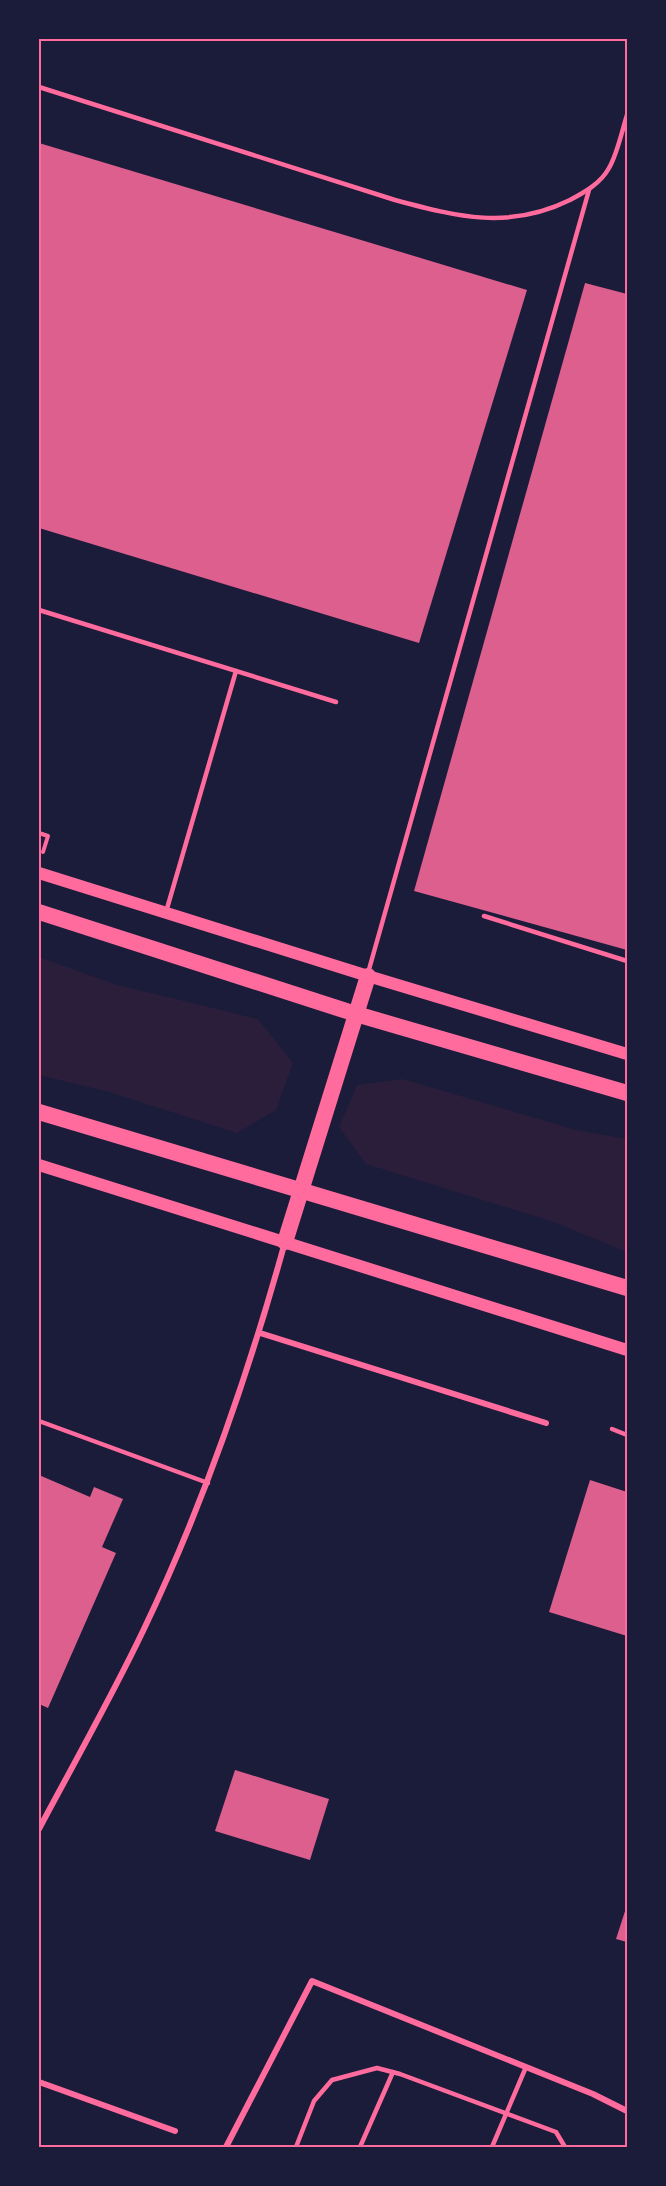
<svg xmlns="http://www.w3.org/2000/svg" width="666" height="2186" font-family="'Open Sans',sans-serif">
  <rect width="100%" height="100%" fill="#1b1b3a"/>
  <g fill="#2a1e3b">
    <polygon points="39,957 114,984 258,1019 293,1063 276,1110 237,1133 109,1092 39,1075"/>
    <polygon points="403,1079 576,1130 627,1139 627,1252 554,1222 366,1164 339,1127 357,1085"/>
  </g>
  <g fill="#dd5f8e">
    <polygon points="39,143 527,290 419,643 39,528"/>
    <polygon points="585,283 627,294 627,950 414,891"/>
    <polygon points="39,1475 90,1497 94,1487 123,1499 102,1547 116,1553 48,1708 39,1704"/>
    <polygon points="590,1480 627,1492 627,1636 549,1612"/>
    <polygon points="235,1770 329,1799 310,1860 215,1831"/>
    <polygon points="627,1905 627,1942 616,1939"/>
  </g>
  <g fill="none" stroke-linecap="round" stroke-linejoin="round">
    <polyline stroke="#ff6b9d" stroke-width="4" points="39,833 48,836 43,852"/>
    <g stroke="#ff6b9d" stroke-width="4.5">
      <path d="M 39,87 L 395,200 C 458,217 509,230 570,200 C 585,192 601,183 609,168 C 617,155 622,131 627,115"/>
      <polyline points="39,610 336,702"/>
      <polyline points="166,912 236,671"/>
      <polyline points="484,916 627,961"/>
      <polyline points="368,973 589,190"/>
      <polyline points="39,1421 208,1483"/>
      <polyline points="612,1429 627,1435"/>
      <polyline points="296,2147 314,2101 332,2080 377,2068 400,2074 556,2132 565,2147"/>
      <polyline points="360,2147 393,2072"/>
      <polyline points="492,2147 526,2067"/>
    </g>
    <g stroke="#ff6b9d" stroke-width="6">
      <polyline points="260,1333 546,1423"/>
      <path d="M 39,1829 C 74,1763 111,1698 143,1631 C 203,1506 248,1376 285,1242"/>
      <polyline points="39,2082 175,2131"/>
      <polyline points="226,2147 312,1981 593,2094 627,2111"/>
    </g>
    <g stroke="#ff6b9d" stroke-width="12">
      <polyline points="39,873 368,976 627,1054"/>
      <polyline points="39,1165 627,1350"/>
    </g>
    <g stroke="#ff6b9d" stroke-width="16">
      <polyline points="39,912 356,1014 627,1093"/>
      <polyline points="39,1112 627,1288"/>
      <polyline points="285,1242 368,976"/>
    </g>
  </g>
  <rect width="666" height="2186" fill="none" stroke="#1b1b3a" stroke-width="81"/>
  <rect x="40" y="40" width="586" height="2106" fill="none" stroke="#ff6b9d" stroke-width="2"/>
</svg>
